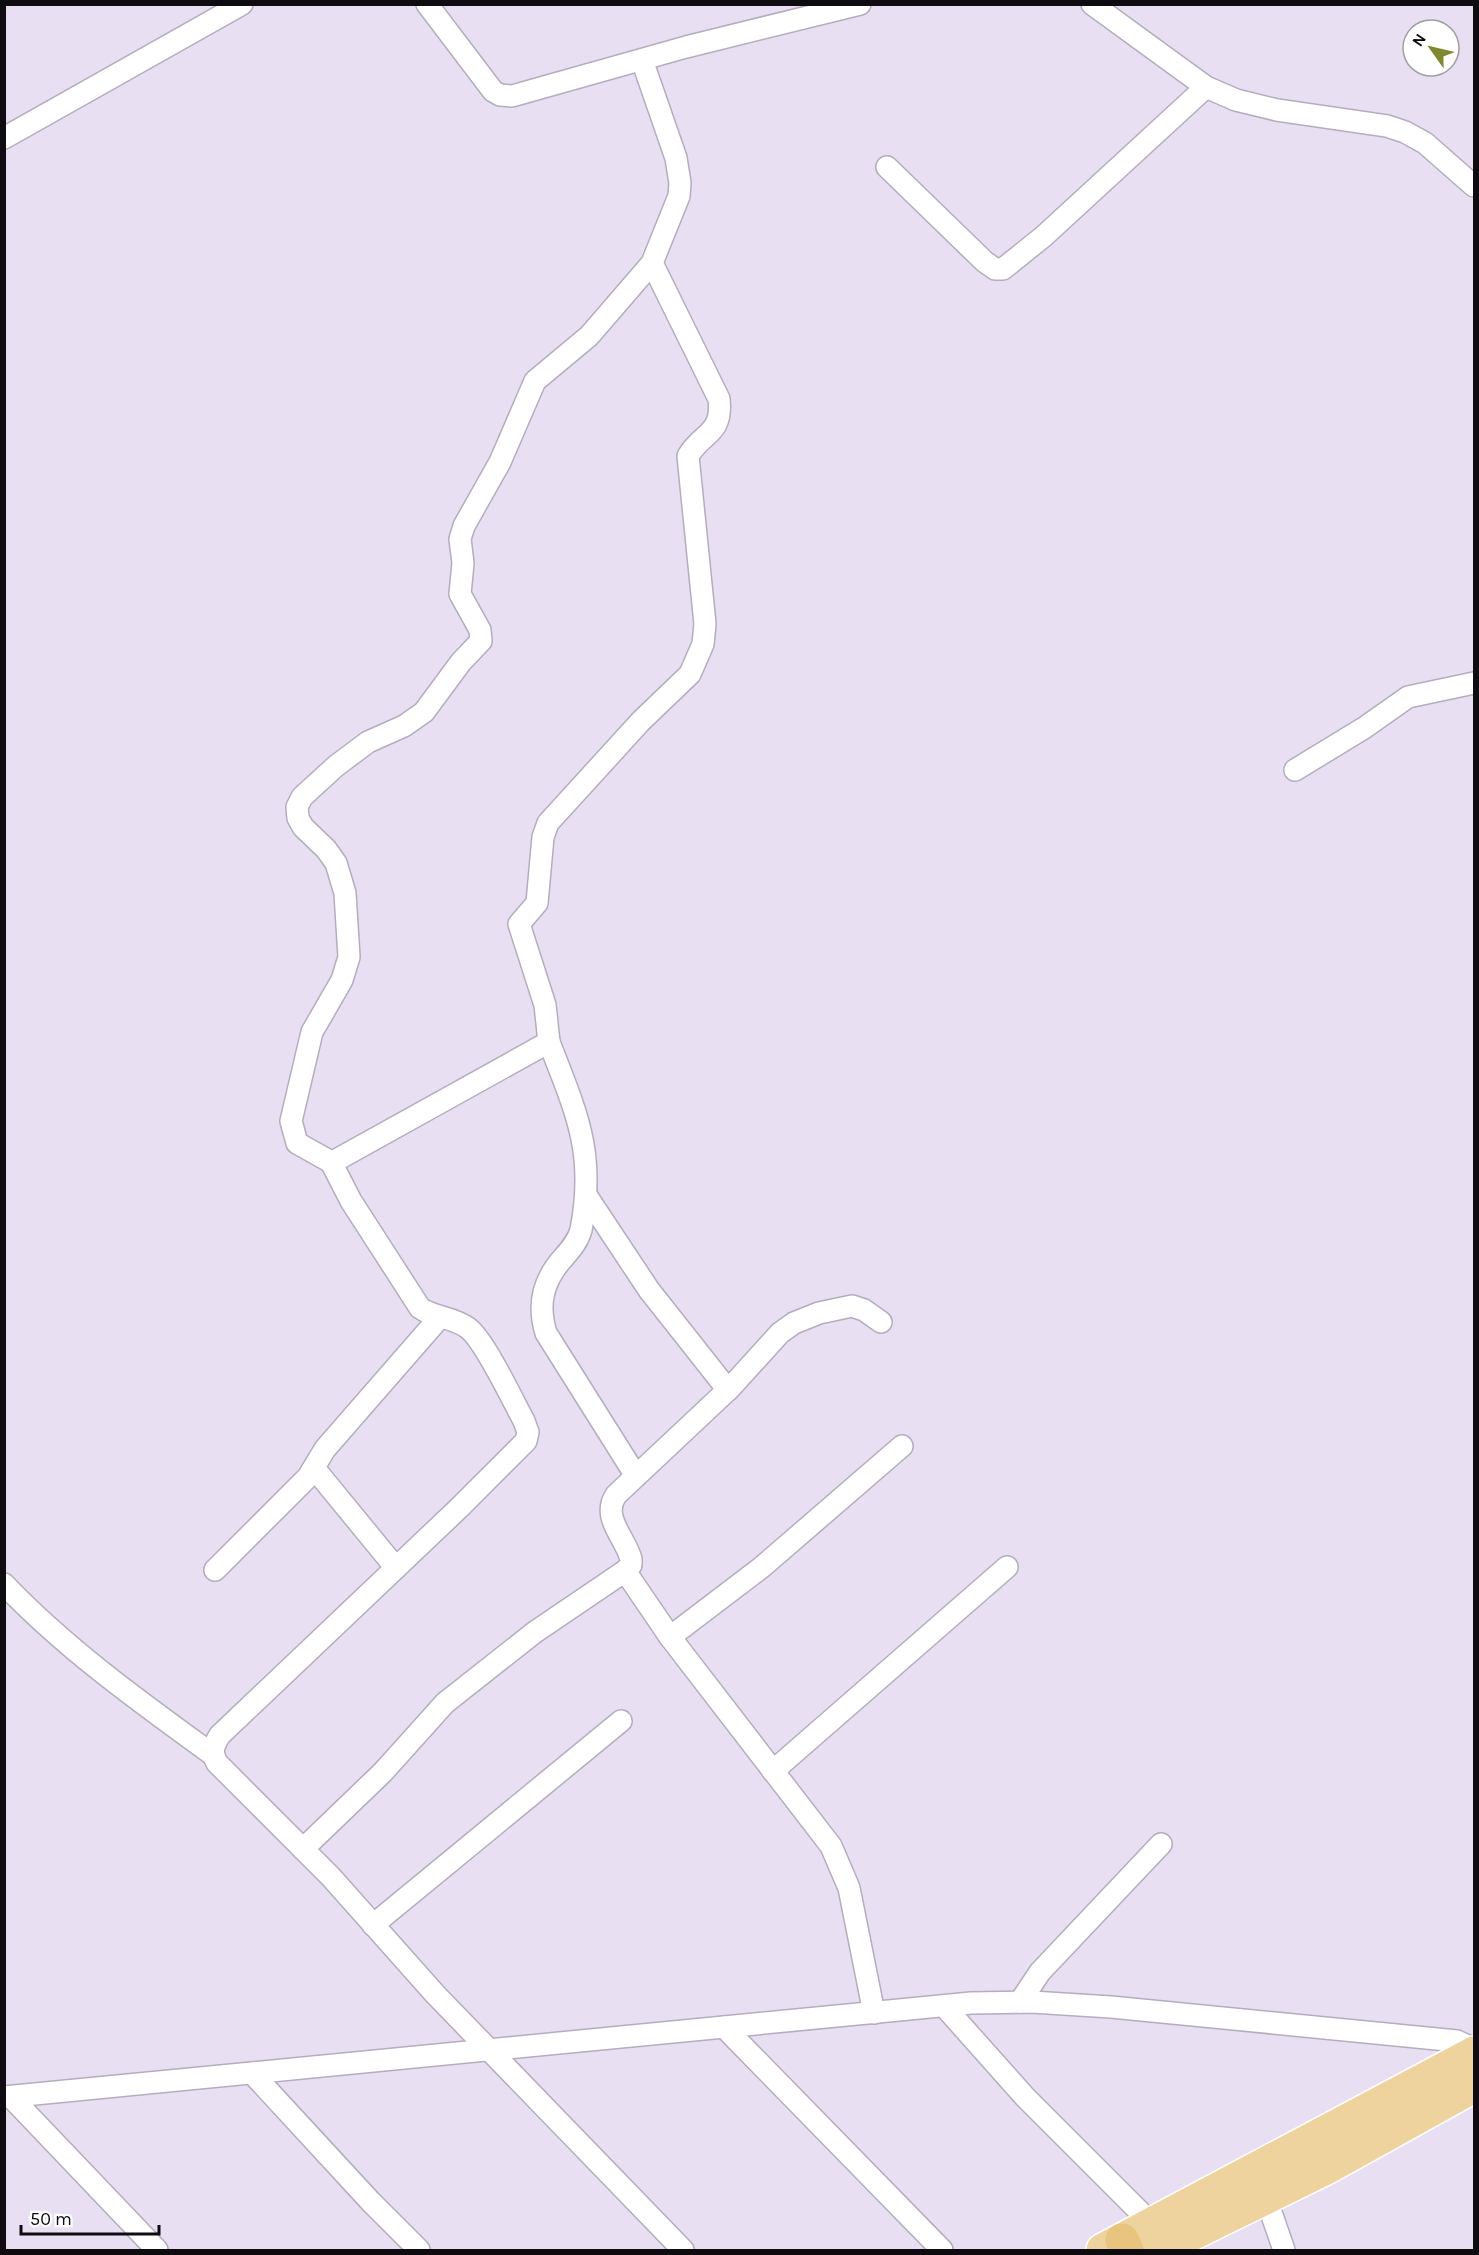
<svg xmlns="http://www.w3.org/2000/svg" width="1479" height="2255" font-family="Karla,sans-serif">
  <rect width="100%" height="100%" fill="#e8dff3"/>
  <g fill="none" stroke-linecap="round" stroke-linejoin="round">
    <defs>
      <g id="minor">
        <polyline points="427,4 493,91 500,95 512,96 686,47 860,4"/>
        <polyline points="1092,4 1206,87 1236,100 1277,110 1387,126 1405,132 1425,143 1474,186"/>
        <path d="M 642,60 L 676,158 L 680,183 L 679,196 L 652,263 L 589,336 L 535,381 L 500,462 L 464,526 L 460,539 L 463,563 L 460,594 L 480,630 L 481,641 L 461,662 L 424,712 L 404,726 L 368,742 L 336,766 L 302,797 L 297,807 L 298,818 L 303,827 L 326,849 L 336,863 L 345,893 L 349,957 L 342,980 L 312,1032 L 291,1121 L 297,1143 L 331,1162 L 351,1201 L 420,1308 C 435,1318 453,1317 468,1328 C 485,1341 512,1399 524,1421 L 528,1432 L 526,1441 L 459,1508 L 220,1735 C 213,1746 211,1752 217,1763 L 331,1877 L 435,1994 L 683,2250"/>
        <polyline points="4,138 242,4"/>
        <polyline points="887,167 985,262 995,269 1003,269 1044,236 1206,87"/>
        <polyline points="1295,770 1364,728 1408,697 1474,683"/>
        <path d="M 549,1042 L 545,1005 L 519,924 L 537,903 L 543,837 L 548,823 L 641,721 L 690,674 L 703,644 L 705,624 L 688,456 C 702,432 723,435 719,399 L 652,263"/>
        <path d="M 331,1163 L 549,1042 C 576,1112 596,1152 581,1230 C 578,1241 571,1249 564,1257 C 543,1280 537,1304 546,1333 L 636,1476"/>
        <polyline points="586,1195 649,1290 728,1390"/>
        <polyline points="314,1468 396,1568"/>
        <polyline points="215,1570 308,1477 325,1449 440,1317"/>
        <polyline points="625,1571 670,1637 831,1846 849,1888 874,2013"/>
        <path d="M 4,1584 C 66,1649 140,1702 213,1755"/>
        <polyline points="670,1637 762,1567 902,1446"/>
        <polyline points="773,1771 1007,1567"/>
        <path d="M 303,1849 L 383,1772 L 445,1703 L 535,1632 L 625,1571 L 631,1565 L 631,1559 C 625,1537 601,1517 616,1495 L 731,1387 L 780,1333 L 794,1323 L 819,1313 L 852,1306 L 864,1310 L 881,1322"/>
        <polyline points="373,1925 621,1721"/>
        <polyline points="1020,2002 1040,1972 1161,1844"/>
        <polyline points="944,2006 1025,2097 1152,2224"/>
        <polyline points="724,2027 942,2250"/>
        <polyline points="252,2073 371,2202 419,2250"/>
        <polyline points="4,2097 971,2003 1032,2002 1111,2007 1457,2041 1474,2049"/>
        <polyline points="11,2097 157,2250"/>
        <polyline points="1266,2198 1284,2250"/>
      </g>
      <g id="primary">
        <polyline points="1103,2250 1474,2053"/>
        <polyline points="1159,2250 1326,2168 1474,2086"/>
      </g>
      <polyline id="trunk" points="1122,2240 1127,2250"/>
    </defs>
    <use href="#minor" stroke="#b5acbf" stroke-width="24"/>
    <use href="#primary" stroke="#fff" stroke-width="36"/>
    <use href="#trunk" stroke="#fff" stroke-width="36"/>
    <use href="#minor" stroke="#fff" stroke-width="21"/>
    <use href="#primary" stroke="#eed39f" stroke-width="33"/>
    <use href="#trunk" stroke="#e8c47f" stroke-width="33"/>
  </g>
  <rect width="1479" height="2255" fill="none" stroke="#0e0b11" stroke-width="12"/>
  <g transform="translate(1431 48) rotate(304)"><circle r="28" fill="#ffffff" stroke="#9f9da0" stroke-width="1.5"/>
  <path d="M0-4.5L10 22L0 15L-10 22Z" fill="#818631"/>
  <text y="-9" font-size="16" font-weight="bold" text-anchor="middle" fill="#0e0b11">N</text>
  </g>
  <path d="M21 2225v9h138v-9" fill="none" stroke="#0e0b11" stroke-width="3"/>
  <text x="30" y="2225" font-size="18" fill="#0e0b11" stroke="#ffffff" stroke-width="4.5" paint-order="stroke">50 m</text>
</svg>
